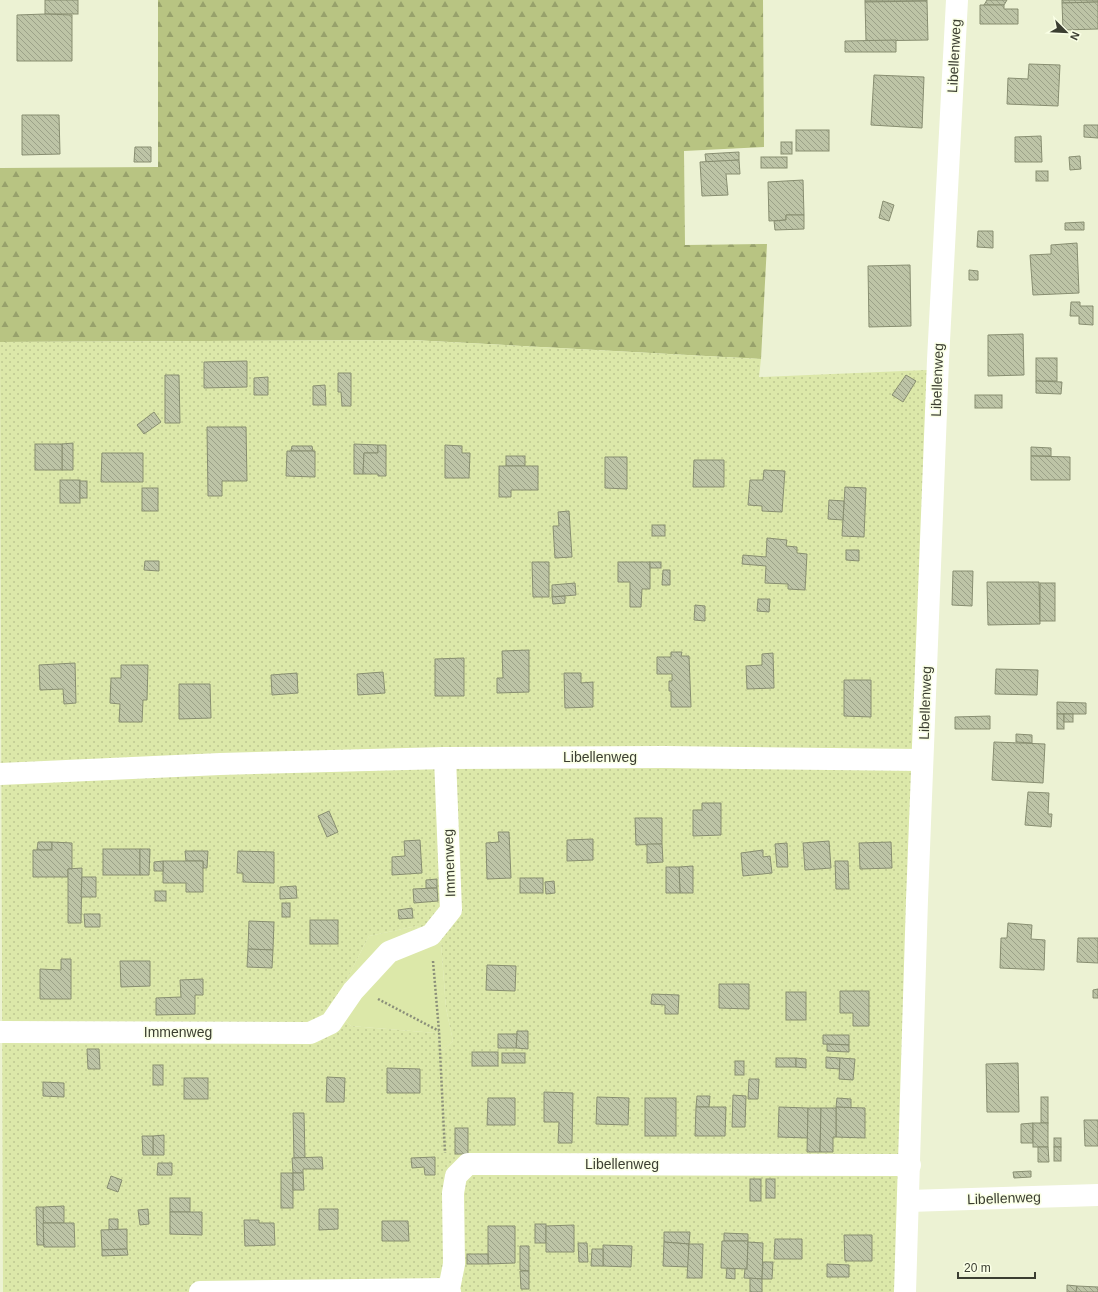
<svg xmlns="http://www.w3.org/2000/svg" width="1098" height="1292" font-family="Helvetica,sans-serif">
  <defs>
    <pattern id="forest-firs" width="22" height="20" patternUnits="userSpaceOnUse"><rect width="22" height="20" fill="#b8c482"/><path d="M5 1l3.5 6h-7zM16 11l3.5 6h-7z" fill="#97a16b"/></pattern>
    <pattern id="garden-dots" width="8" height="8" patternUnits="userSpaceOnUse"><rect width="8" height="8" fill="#dce8a9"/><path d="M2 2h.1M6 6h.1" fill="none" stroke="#bec892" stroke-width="1.8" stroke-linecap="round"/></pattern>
    <pattern id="building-back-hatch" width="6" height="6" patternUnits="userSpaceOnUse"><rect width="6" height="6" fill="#bdc4a6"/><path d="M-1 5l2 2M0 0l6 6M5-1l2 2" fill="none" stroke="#9ba188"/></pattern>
  </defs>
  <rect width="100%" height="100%" fill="#ecf2d3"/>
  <polygon fill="#dce8a9" points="417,926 441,943 446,1008 453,1041 442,1051 436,1033 351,1026 332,1008 369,936"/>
  <polygon fill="url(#forest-firs)" points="158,0 763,0 764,147 684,151 685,245 767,244 761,359 412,340 0,342 0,168 158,167"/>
  <path fill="url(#garden-dots)" fill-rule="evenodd" d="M 412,340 L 761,359 L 759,377 L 927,370 L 897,1292 L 3,1292 L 0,342 ZM 417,926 L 441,943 L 446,1008 L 453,1041 L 442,1051 L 436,1033 L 351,1026 L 332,1008 L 369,936 Z"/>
  <g fill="url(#building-back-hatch)" stroke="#888e71">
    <rect x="45" y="0" width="33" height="14"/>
    <polygon points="865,0 927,0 927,1 865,2"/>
    <polygon points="987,0 1007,0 1004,5 984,5"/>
    <polygon points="1062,0 1098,0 1098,2 1062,3"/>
    <polygon points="927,1 928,40 866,41 865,2"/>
    <polygon points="1098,2 1098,29 1063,30 1062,3"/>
    <polygon points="980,5 1004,5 1004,9 1018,9 1018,24 980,24"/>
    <polygon points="45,14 72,15 72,61 17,61 17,15"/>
    <polygon points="896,40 896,52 845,52 845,41"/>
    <polygon points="1029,64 1060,65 1058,106 1007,104 1008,78 1028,79"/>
    <polygon points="874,75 924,77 922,128 871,125"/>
    <polygon points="22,115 59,115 60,154 22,155"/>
    <polygon points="1084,125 1098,125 1098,138 1084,137"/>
    <rect x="796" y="130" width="33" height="21"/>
    <polygon points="1041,136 1042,162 1015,162 1015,137"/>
    <rect x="781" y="142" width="11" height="12"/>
    <polygon points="135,147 151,147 151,162 134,162"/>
    <polygon points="739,152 739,160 706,162 705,154"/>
    <polygon points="1080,156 1081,169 1070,170 1069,157"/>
    <rect x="761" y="157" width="26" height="11"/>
    <polygon points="739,160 740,174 726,174 728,195 702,196 700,162"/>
    <rect x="1036" y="171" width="12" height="10"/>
    <polygon points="803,180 804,215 786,215 786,220 769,221 768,182"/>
    <polygon points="883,201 894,205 889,221 879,218"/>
    <polygon points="786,215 804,215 804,229 775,230 774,221 786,220"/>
    <polygon points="1084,222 1084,230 1065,230 1065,223"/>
    <polygon points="978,231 993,231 993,248 977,247"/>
    <polygon points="1077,243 1079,293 1033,295 1030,255 1051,254 1051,245"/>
    <polygon points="910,265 911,326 869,327 868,266"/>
    <polygon points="969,270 978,271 978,280 969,280"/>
    <polygon points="1071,302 1080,302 1080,306 1093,306 1093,325 1079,324 1079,316 1070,316"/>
    <polygon points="1023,334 1024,375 988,376 988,335"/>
    <rect x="1036" y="358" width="21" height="23"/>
    <polygon points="247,361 247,387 204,388 204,362"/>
    <polygon points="338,373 351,373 351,406 342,406 341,392 338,392"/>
    <polygon points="165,375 179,375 180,423 165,423"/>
    <polygon points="906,375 916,381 903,402 892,395"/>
    <polygon points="268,377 268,395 254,395 254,378"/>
    <polygon points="1036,381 1062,382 1061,394 1036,393"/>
    <polygon points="325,385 326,405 313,405 313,386"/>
    <rect x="975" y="395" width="27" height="13"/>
    <polygon points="154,412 161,422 144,434 137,425"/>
    <polygon points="207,427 246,427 247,481 222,481 222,496 208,496"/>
    <polygon points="73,443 73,470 62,470 62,444"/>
    <rect x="35" y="444" width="27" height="26"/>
    <polygon points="354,444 378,445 378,453 364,453 363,474 354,474"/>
    <polygon points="378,445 386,445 386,476 378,476 378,474 363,474 364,453 378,453"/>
    <polygon points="445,445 462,446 462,453 470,453 469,478 445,478"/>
    <polygon points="292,446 312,446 313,451 291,451"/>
    <polygon points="1031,447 1051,448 1051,456 1031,456"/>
    <polygon points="287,451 315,451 315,477 286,476"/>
    <polygon points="102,453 143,453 143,482 101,482"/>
    <rect x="506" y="456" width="19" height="10"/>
    <polygon points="1031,456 1070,457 1070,480 1031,480"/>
    <polygon points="605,457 627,457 627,489 605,488"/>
    <polygon points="694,460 724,460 724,487 693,487"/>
    <polygon points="499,466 538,466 538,490 511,490 511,497 499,497"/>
    <polygon points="764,470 785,471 782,512 762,511 762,506 748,505 750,480 763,480"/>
    <rect x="60" y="480" width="20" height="23"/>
    <rect x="80" y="481" width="7" height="17"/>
    <polygon points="845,487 866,488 864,537 842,536"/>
    <rect x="142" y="488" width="16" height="23"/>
    <polygon points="829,500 844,501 843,520 828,519"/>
    <polygon points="569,511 572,557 555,558 553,526 559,526 558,512"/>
    <rect x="652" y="525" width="13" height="11"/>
    <polygon points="767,538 787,540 786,546 797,547 797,553 807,554 805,590 788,589 788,584 765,583 766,566 742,564 743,555 766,557"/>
    <polygon points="846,550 859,550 859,561 846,560"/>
    <polygon points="145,561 159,561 159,571 144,570"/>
    <polygon points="532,562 549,562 549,597 533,597"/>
    <polygon points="618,562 650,562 650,589 642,589 641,607 630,607 630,582 618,582"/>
    <rect x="650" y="562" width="11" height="6"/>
    <polygon points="663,570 670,570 670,585 662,585"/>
    <polygon points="953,571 973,571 972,606 952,605"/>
    <polygon points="987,582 1039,582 1040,624 988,625"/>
    <polygon points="575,583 576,595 552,597 552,585"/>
    <rect x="1040" y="583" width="15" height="38"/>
    <polygon points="565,596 565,603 553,604 552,597"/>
    <polygon points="758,599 770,599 769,612 757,611"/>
    <polygon points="695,605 705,606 705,621 694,620"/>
    <polygon points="529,650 529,692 497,693 497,678 503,678 502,651"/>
    <polygon points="671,652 682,652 681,656 689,656 691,707 671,707 671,691 669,691 669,681 672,681 672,674 657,674 657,657 671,657"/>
    <polygon points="773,653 774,688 747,689 746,666 762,665 762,654"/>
    <polygon points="464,658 464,696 435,696 435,659"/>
    <polygon points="75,663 76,703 64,704 63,689 40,690 39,665"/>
    <polygon points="121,665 148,665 147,700 143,700 142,722 119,722 120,704 110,703 111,678 121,678"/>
    <polygon points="996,669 1038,670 1037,695 995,694"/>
    <polygon points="383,672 385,693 358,695 357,674"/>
    <polygon points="297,673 298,693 272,695 271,675"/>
    <polygon points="564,673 581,673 581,683 593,682 593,707 565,708"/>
    <polygon points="844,680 871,680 871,717 844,716"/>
    <polygon points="179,684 210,684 211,718 179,719"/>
    <polygon points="1057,702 1086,703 1086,714 1057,714"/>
    <rect x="1057" y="714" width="7" height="15"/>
    <rect x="1064" y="714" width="9" height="8"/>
    <polygon points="990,716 990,729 955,729 955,717"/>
    <polygon points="1016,734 1032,735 1032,743 1016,742"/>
    <polygon points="994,742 1045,744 1043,783 992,780"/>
    <polygon points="1028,792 1049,793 1048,814 1052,814 1051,827 1025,825"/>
    <polygon points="702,803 721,803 721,835 693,836 693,810 702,810"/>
    <polygon points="329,811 338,832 327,837 318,816"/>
    <polygon points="635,818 662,818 662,844 636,845"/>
    <polygon points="498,832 509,832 511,878 487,879 486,843 499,842"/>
    <polygon points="593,839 593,860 567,861 567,840"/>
    <polygon points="420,840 422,873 392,875 392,857 405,856 404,841"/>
    <polygon points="829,841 831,868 805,870 803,843"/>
    <polygon points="38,842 52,842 52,850 37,850"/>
    <polygon points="52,842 72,843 72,869 68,869 68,877 33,877 33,850 52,850"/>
    <polygon points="891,842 892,868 860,869 859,843"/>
    <polygon points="787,843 788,867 777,867 775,844"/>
    <polygon points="647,844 662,844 663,862 647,863"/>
    <rect x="103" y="849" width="37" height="26"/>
    <polygon points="140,849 150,849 149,875 140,875"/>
    <polygon points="763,850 763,857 770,856 772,873 743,876 741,853"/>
    <polygon points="185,851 208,851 207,868 203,868 203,861 186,861"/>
    <polygon points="238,851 274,852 274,883 243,882 243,873 237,873"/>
    <polygon points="163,861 203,861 203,892 186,892 186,883 163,883"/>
    <polygon points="163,861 163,871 154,871 154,862"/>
    <polygon points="835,861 848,861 849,889 836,889"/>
    <polygon points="693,866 693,893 680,893 679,867"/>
    <polygon points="666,867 679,867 680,893 666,893"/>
    <polygon points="82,868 81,923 68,923 68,869"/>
    <polygon points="82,877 96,877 96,897 81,897"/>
    <rect x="520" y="878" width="23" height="15"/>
    <polygon points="437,879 437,888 426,888 426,880"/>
    <polygon points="554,881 555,893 546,894 545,882"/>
    <polygon points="296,886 297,898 280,899 280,887"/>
    <polygon points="437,888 438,901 414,903 413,889"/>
    <rect x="155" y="891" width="11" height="10"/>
    <rect x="282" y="903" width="8" height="14"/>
    <polygon points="412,908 413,918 399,919 398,910"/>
    <polygon points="84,914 100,914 100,927 85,927"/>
    <rect x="310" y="920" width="28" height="24"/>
    <polygon points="249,921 274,922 273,950 248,949"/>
    <polygon points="1008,923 1032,925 1031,939 1045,940 1044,970 1000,968 1001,938 1007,938"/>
    <polygon points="1078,938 1098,938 1098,963 1077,962"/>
    <polygon points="248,949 273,950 272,968 247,967"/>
    <polygon points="61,959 71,959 71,999 40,999 40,969 61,970"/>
    <polygon points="120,961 150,961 150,986 121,987"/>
    <polygon points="487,965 516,966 515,991 486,990"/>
    <polygon points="203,979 203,995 195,995 195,1014 156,1015 156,998 181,997 180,980"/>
    <polygon points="719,984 749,984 749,1009 719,1008"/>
    <polygon points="1098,989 1098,998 1093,998 1093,990"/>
    <polygon points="840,991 869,991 869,1026 853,1026 853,1013 840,1013"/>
    <rect x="786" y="992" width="20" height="28"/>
    <polygon points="652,994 679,995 678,1014 665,1014 665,1005 651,1004"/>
    <polygon points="517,1031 528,1031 528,1049 516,1048"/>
    <polygon points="498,1034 517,1034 516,1048 498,1048"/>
    <polygon points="823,1035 849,1035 849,1045 823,1044"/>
    <polygon points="827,1044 849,1045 849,1052 827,1051"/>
    <polygon points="87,1049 99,1049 100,1069 88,1069"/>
    <rect x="472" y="1052" width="26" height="14"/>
    <rect x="502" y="1053" width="23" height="10"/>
    <polygon points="826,1057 840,1058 840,1069 826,1068"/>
    <rect x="776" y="1058" width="20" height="9"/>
    <polygon points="796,1058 806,1059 806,1068 796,1067"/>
    <polygon points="840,1058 855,1059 853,1080 839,1079"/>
    <rect x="735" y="1061" width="9" height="14"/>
    <polygon points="1018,1063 1019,1112 987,1112 986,1064"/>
    <rect x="153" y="1065" width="10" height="20"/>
    <polygon points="387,1068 420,1069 420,1093 387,1093"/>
    <polygon points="327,1077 345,1078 344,1102 326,1102"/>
    <rect x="184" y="1078" width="24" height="21"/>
    <polygon points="749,1079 759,1079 758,1099 748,1099"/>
    <polygon points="43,1082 64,1083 64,1097 43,1096"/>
    <polygon points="544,1092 573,1093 572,1143 558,1143 559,1122 544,1122"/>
    <polygon points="733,1095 746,1096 745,1127 732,1127"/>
    <polygon points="697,1096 710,1096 709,1107 696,1107"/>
    <polygon points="597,1097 629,1098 628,1125 596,1124"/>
    <rect x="1041" y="1097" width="7" height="26"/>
    <polygon points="488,1098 515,1098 515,1125 487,1125"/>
    <rect x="645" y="1098" width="31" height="38"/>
    <polygon points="837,1098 851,1099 851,1108 836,1107"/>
    <polygon points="696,1107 726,1107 725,1136 695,1136"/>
    <polygon points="779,1107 808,1108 808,1138 778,1137"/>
    <polygon points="836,1107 865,1108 865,1138 836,1137"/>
    <polygon points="808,1108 821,1108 820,1152 807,1152"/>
    <polygon points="821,1108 836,1108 836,1137 833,1137 833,1152 820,1152"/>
    <polygon points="293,1113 304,1113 305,1158 294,1158"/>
    <polygon points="1084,1120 1098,1120 1098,1146 1085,1146"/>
    <polygon points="1033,1123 1033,1143 1021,1143 1021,1124"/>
    <rect x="1033" y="1123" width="15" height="24"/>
    <rect x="455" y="1128" width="13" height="26"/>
    <polygon points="164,1135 164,1155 153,1155 153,1136"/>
    <polygon points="142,1136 153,1136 153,1155 143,1155"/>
    <rect x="1054" y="1138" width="7" height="9"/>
    <polygon points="1038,1147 1048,1147 1049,1162 1038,1162"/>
    <rect x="1054" y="1147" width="7" height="14"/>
    <polygon points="322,1157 323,1169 303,1169 303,1173 293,1173 292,1158"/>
    <polygon points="435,1157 435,1175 425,1175 424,1167 412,1168 411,1158"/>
    <polygon points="158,1163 172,1163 172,1175 157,1175"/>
    <polygon points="1031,1171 1031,1177 1014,1178 1013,1172"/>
    <rect x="281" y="1173" width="12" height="35"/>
    <polygon points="293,1173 303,1173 304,1190 293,1190"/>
    <polygon points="111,1176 122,1180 118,1192 107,1188"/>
    <rect x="750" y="1179" width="11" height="22"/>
    <rect x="766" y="1179" width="9" height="19"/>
    <rect x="170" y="1198" width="20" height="14"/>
    <polygon points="64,1206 64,1223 43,1223 43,1207"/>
    <polygon points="36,1207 43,1207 44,1245 37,1245"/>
    <polygon points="148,1209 149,1224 140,1225 138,1210"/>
    <polygon points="319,1209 338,1209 338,1229 319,1230"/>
    <polygon points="170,1212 202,1212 202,1235 170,1234"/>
    <polygon points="109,1219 118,1219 118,1229 109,1230"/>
    <polygon points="244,1220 259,1220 259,1223 274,1223 275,1245 245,1246"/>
    <polygon points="382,1221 408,1221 409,1241 382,1241"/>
    <polygon points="43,1223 74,1223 75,1247 44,1247"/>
    <rect x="535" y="1224" width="11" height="19"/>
    <polygon points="574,1225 574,1252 546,1252 546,1226"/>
    <polygon points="488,1226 515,1226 515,1263 488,1264"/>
    <polygon points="127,1229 127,1249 102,1250 101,1230"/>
    <polygon points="664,1232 690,1232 689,1244 664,1242"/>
    <polygon points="724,1233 748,1234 748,1241 724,1241"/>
    <polygon points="844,1235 872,1235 872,1261 845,1261"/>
    <polygon points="775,1239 802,1239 802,1259 774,1259"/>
    <polygon points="722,1241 748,1241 747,1269 721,1268"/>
    <polygon points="664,1242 689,1244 689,1267 663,1266"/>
    <polygon points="748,1242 763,1243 762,1279 744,1278 745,1269 747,1269"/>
    <polygon points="578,1243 587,1243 588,1262 579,1262"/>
    <polygon points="689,1244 703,1244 702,1278 687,1278"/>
    <polygon points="603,1245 632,1246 631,1267 603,1266"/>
    <polygon points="520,1246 529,1246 529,1271 520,1270"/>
    <polygon points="127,1249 128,1255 102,1256 102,1250"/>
    <polygon points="592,1249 603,1249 603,1266 591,1266"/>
    <rect x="467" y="1254" width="21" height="10"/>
    <polygon points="763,1262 773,1262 772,1279 762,1279"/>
    <polygon points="827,1264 849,1265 849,1277 827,1277"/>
    <polygon points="727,1268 735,1269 735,1279 726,1278"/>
    <polygon points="520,1271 529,1271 529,1289 521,1289"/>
    <polygon points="750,1278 762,1279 762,1292 750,1292"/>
    <polygon points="1067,1285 1077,1286 1076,1292 1067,1292"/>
    <polygon points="1077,1286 1098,1287 1098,1292 1076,1292"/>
  </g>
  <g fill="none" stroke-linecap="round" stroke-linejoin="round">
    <g stroke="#8b8f7a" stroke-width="2.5" stroke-dasharray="2 2" stroke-linecap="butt">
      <polyline points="433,961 439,1031 445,1153"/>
      <polyline points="378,999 439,1031"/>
    </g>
    <g stroke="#fff" stroke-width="22">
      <polyline points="0,774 220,764 445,758 664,757 922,760"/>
      <polyline points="0,1032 310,1033 331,1023 353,991 389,952 431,935 451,910 445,758"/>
      <polyline points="909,1201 1098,1195"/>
      <polyline points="200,1292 449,1289"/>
      <polyline points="450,1292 449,1289 454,1264 453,1193 456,1176 468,1164 910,1165"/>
      <polyline points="905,1292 917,900 938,360 957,0"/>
    </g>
  </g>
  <g text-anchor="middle" stroke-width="3" stroke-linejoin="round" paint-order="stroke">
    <g font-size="14" fill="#3b3e31" stroke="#faffe6">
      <text transform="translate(954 56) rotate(-87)" y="5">Libellenweg</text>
      <text transform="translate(937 380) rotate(-88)" y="5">Libellenweg</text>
      <text transform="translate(925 703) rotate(-88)" y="5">Libellenweg</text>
      <text x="600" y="762">Libellenweg</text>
      <text transform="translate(449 863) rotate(-92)" y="5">Immenweg</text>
      <text x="178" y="1037">Immenweg</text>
      <text x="622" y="1169">Libellenweg</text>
      <text transform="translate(1004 1198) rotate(-2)" y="5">Libellenweg</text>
    </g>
  </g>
  <g transform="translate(1066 32) rotate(114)" stroke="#faffe6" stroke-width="3" paint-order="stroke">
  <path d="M0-3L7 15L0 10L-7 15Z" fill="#3b3e31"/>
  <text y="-6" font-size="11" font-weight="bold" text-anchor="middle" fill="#3b3e31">N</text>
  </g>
  <path d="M958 1272v6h77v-6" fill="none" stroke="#3b3e31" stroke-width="2"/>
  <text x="964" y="1272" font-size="12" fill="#3b3e31" stroke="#faffe6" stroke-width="3" paint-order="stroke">20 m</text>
</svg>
